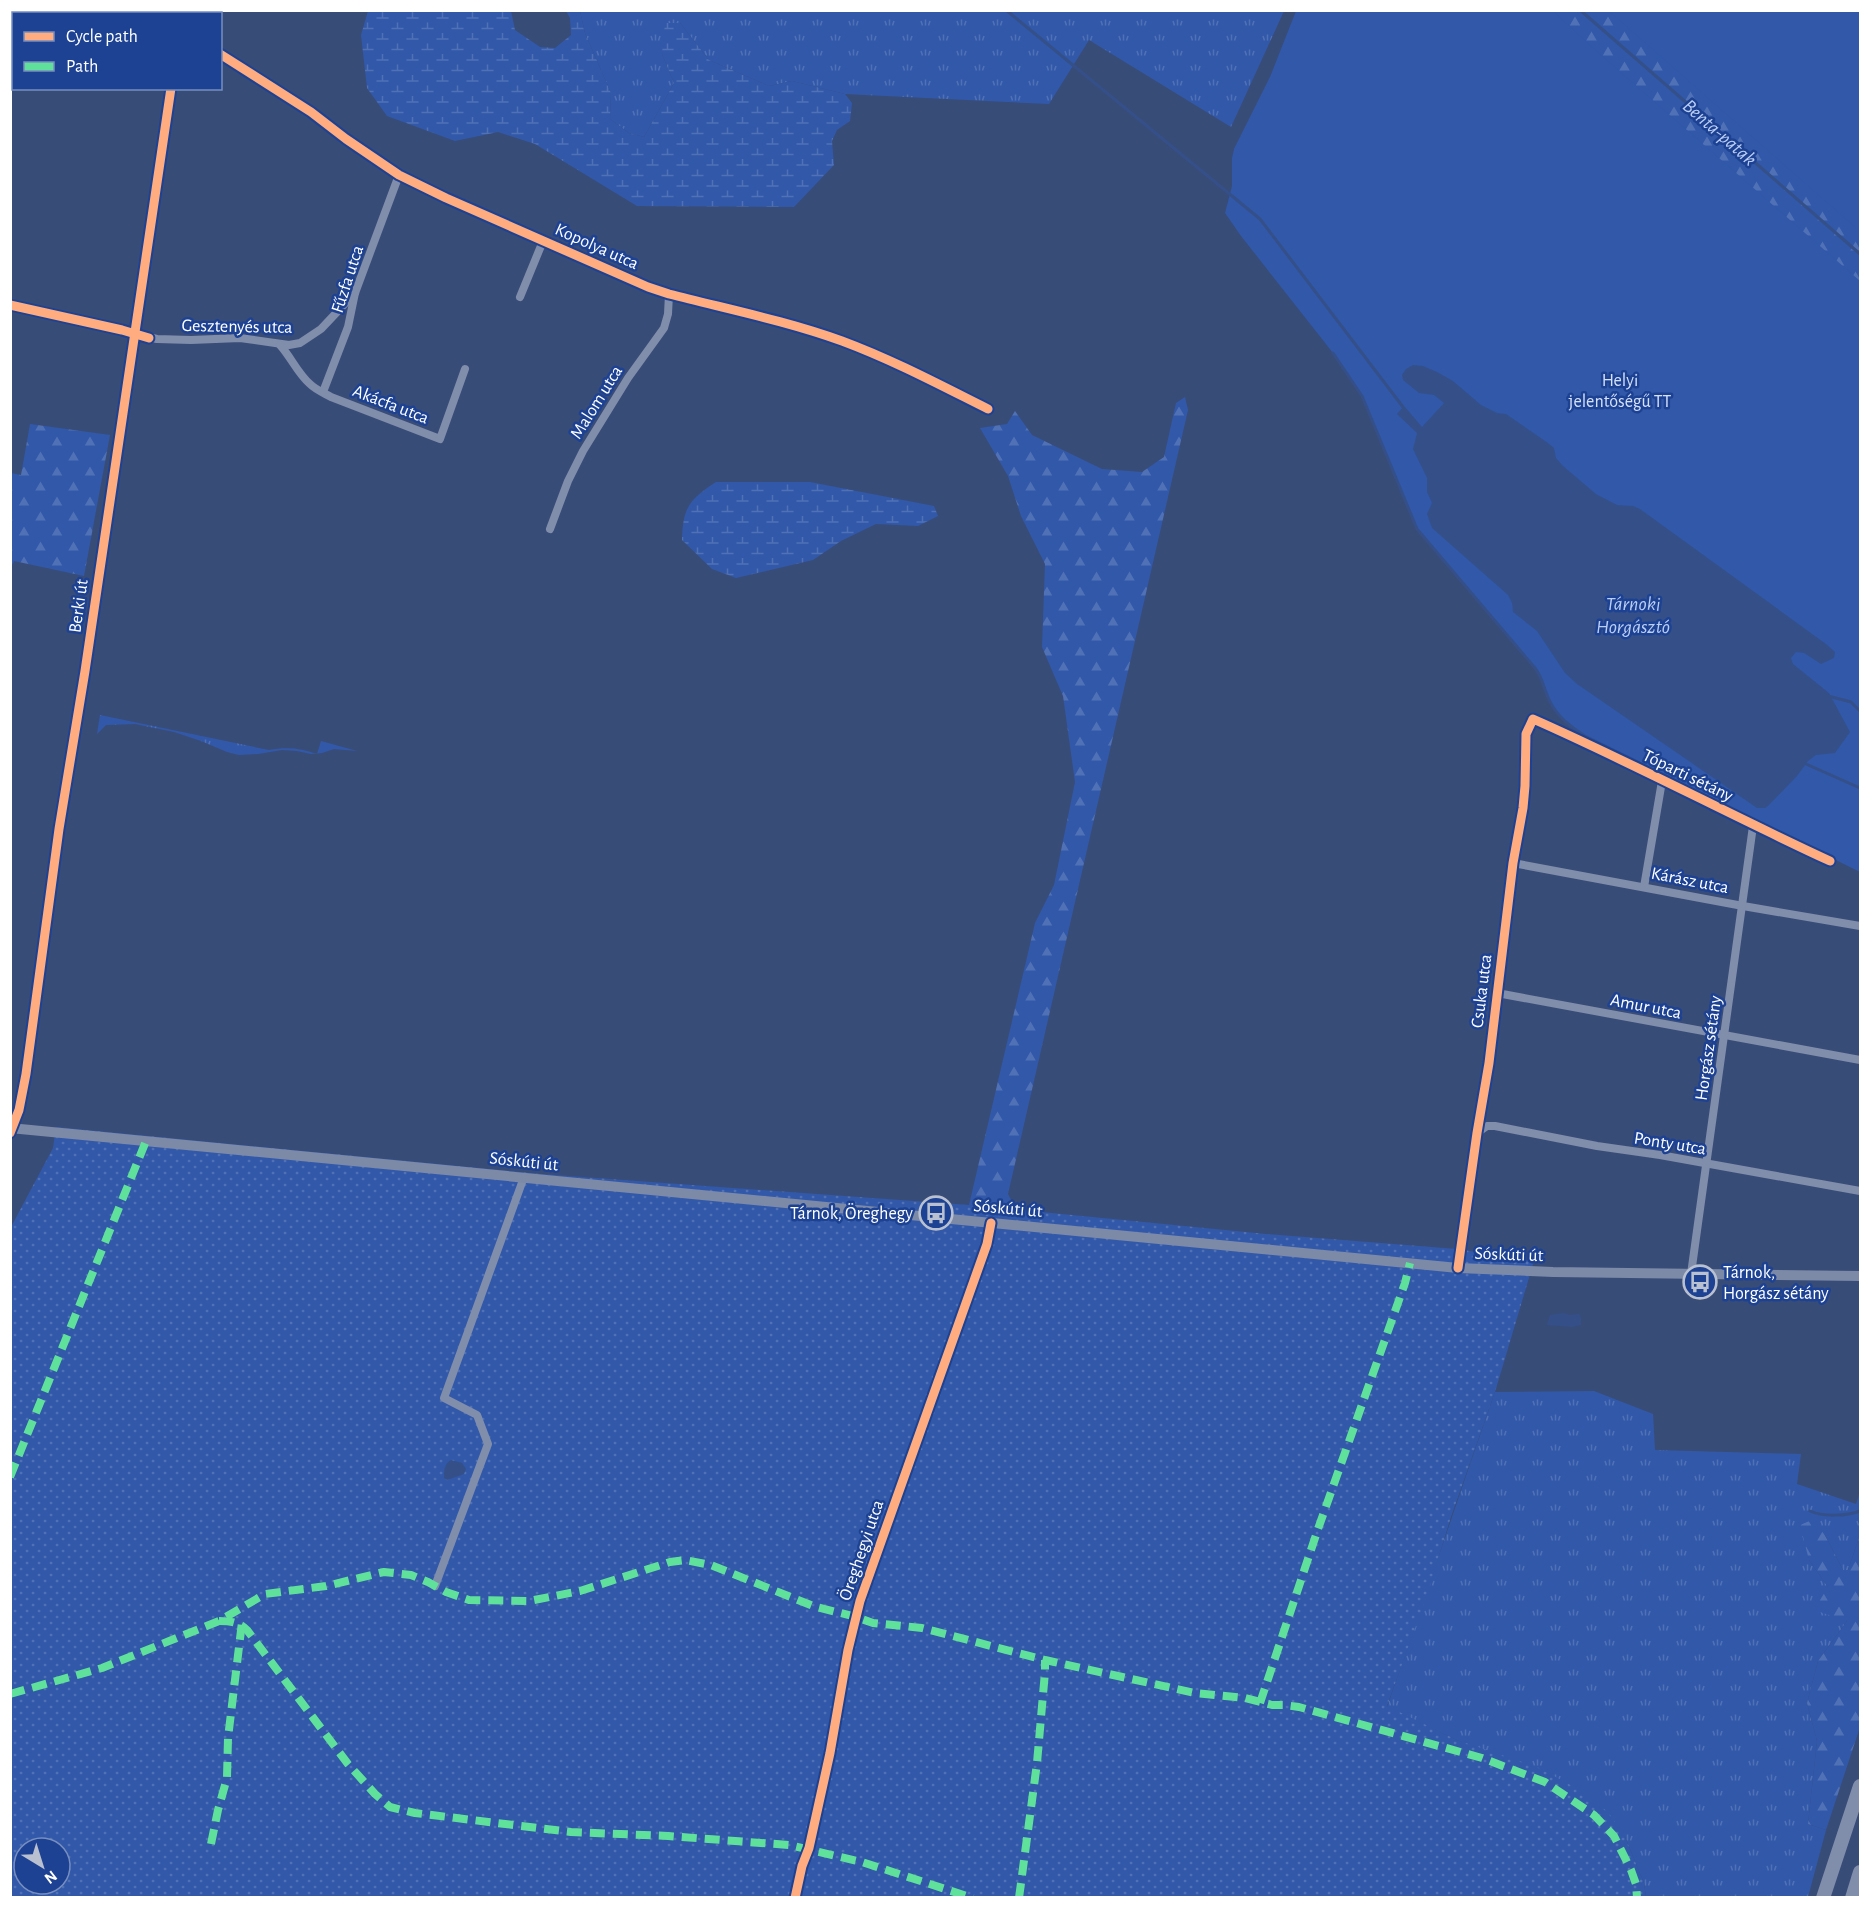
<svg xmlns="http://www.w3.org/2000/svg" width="1871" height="1908" font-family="'Alegreya Sans',sans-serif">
  <defs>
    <pattern id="grass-tufts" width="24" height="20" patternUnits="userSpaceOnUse" patternTransform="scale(1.5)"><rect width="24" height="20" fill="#3158a9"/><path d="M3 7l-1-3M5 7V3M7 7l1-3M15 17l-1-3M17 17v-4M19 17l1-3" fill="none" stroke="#5071b6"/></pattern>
    <pattern id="forest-firs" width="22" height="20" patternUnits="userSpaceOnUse" patternTransform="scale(1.5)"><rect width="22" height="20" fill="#3158a9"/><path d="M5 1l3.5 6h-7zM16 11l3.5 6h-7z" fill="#5071b6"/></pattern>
    <pattern id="wetland-marsh" width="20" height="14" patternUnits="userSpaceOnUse" patternTransform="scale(1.5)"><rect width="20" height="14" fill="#3158a9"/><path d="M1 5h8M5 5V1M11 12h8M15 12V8" fill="none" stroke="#5071b6"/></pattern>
    <pattern id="garden-dots" width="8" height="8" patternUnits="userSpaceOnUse" patternTransform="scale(1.5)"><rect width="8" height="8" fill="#3158a9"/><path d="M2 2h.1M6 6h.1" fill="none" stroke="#5071b6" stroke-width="1.8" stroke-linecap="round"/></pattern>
  </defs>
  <rect width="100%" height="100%" fill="#384c78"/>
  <g fill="url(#grass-tufts)">
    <polygon points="580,11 1284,11 1231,127 1089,40 1049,104 845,94 792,81 769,86 709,60 680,23 662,54 674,83 644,137 629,133 610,119 611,93 585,33"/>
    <path d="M 100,715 L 269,750 C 287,747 300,748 317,754 L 321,741 L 357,751 L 334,749 L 322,753 L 311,754 L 297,751 L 282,750 L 258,754 L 239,755 L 227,752 L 201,741 L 174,732 L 135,724 L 106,725 L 97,734 Z"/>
    <path d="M 1594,1391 L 1653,1414 L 1655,1450 L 1801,1454 L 1797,1484 L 1856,1504 L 1860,1492 L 1860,1535 L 1848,1570 L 1843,1570 L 1825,1535 L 1809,1560 L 1828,1587 L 1847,1621 L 1818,1661 L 1807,1703 L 1817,1741 L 1808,1824 L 1826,1830 L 1808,1897 L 1646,1897 L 1644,1883 L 1625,1837 L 1457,1740 L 1387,1707 C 1424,1602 1458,1497 1495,1392 Z"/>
  </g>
  <g fill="url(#forest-firs)">
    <polygon points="1509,11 1803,11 1860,139 1860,377"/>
    <polygon points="1185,397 1188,410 1008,1194 1016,1210 969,1205 1035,923 1054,885 1075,782 1063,696 1042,647 1045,564 1021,516 1008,476 980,428 1007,424 1015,411 1032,435 1102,469 1142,472 1164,457 1176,403"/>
    <polygon points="30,424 110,435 84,576 14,561 11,567 11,473 21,475"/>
    <polygon points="1812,1520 1825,1535 1843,1570 1848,1570 1860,1535 1860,1727 1826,1830 1808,1824 1817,1741 1807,1703 1818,1661 1847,1621 1814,1610 1828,1587 1809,1560 1800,1525"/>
  </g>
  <g fill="url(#wetland-marsh)">
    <polygon points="368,11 511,11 515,30 540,47 555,48 571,35 570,18 566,11 580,11 585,33 611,93 610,119 629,133 644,137 674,83 662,54 665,23 680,23 709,60 769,86 792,81 845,94 852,103 850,121 837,130 832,141 834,165 794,207 637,206 535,144 498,132 455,141 387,116 367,88 361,35"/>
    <path d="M 716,482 L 810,482 L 934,506 L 938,516 L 918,526 L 876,524 L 841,541 L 813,560 L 736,578 L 712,569 L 682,540 C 683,507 689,500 716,482 Z"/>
  </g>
  <g fill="#3158a9">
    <path d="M 1296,11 L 1553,11 L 1594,49 L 1860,281 L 1860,872 L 1585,736 C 1568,725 1554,714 1547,695 C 1543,685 1542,677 1535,668 L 1417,529 L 1362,396 L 1333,353 L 1241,236 L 1225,213 L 1232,186 L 1232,158 L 1234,149 L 1270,77 Z"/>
    <polygon points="1609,11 1860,11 1860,232 1855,227"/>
  </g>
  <path fill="url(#garden-dots)" fill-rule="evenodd" d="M 56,1127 L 541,1174 L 969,1205 L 1266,1234 L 1457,1249 L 1534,1261 L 1495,1392 L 1451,1517 L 1426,1598 L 1387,1706 L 1457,1740 L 1537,1767 L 1578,1789 L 1608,1812 L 1625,1837 L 1644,1883 L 1646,1897 L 11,1898 L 11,1227 L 53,1148 ZM 24,1848 L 60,1848 L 60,1884 L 24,1884 Z"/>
  <g fill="#355089">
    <polygon points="1413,365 1423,366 1437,372 1453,381 1481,405 1497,413 1506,414 1548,443 1554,448 1556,458 1563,466 1596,494 1617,505 1633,506 1640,509 1826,644 1835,652 1834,658 1821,664 1804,653 1796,652 1791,658 1793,664 1829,693 1850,732 1835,753 1816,755 1808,761 1797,776 1768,806 1765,808 1757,808 1577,684 1565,673 1537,631 1513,612 1512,603 1508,595 1432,528 1427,514 1432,503 1427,492 1427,478 1413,449 1417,433 1397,414 1403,407 1405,407 1422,427 1444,403 1434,395 1419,393 1403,380 1402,375 1406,369"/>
    <polygon points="1563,1313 1570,1315 1579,1314 1581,1318 1581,1325 1572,1327 1547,1325 1550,1315"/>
    <path d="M 451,1460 L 462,1463 L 466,1469 L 464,1474 L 447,1480 L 444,1478 C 444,1471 444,1464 451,1460 Z"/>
  </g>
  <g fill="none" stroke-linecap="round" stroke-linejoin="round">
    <g stroke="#355089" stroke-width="3">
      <polyline points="1006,10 1260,219 1403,407"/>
      <polyline points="1580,10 1860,254"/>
      <path d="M 1333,353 L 1362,396 L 1417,529 L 1535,668 C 1542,677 1543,685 1547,695 C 1554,714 1568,725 1585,736 L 1746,816"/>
      <polyline points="1828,696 1851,702 1860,711"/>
      <polyline points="1806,764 1860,788"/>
      <path d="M 1810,1511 C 1823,1517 1847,1516 1860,1511"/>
    </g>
    <g stroke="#808dab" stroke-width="8">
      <path d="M 220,54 L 311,112 L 346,139 L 399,175 L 446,198 L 648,287 L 669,294 C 727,309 787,321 842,341 C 893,360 940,385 988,409"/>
      <polyline points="520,297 543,241"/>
      <polyline points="10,305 157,339 191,340 240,338 289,345 300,343 321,329 355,293"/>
      <path d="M 280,345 C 291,357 298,374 310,384 C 316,390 324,393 331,397 L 440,439 L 465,369"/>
      <polyline points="323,392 348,327 355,293 399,175"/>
      <polyline points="550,529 568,481 583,451 628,378 664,328 668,314 669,294"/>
      <polyline points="1513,863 1743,906 1860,926"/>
      <polyline points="1644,887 1662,781"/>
      <polyline points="1497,993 1860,1060"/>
      <polyline points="1477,1133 1487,1126 1495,1126 1597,1146 1660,1155 1860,1191"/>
      <path d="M 1458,1268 L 1477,1133 L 1489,1063 L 1513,863 L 1523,808 L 1525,786 L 1526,734 L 1533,719 C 1633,763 1730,815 1830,861"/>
      <polyline points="1691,1274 1753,826"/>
      <polyline points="435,1586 488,1444 477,1415 444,1398 524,1177"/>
      <polyline points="795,1898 802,1866 809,1848 830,1753 848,1650 860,1601 987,1244 991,1223"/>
    </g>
    <g stroke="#808dab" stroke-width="9">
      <polyline points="181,14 182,10"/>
      <polyline points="13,1128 19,1110 26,1074 59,829 85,671 171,88"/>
    </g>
    <polyline stroke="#7c89a7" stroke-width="10" points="10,1128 1458,1268 1553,1272 1860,1276"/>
    <g stroke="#808dab" stroke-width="14">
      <polyline points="1823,1898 1860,1786"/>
      <polyline points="1852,1898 1860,1872"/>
    </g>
    <g stroke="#60e19b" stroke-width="8" stroke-dasharray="15 8" stroke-linecap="butt">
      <polyline points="10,1477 146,1141"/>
      <path d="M 219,1621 C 230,1621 239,1622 247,1630 L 348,1764 L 375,1794 L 390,1807 L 415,1813 L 571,1832 L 668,1836 L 789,1845 L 862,1862 L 973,1898"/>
      <polyline points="10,1694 102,1668 219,1621 265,1594 326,1586 384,1572 411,1575 428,1582 446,1592 469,1600 529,1601 580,1591 670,1562 685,1560 711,1565 813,1606 856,1617 873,1623 922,1628 1045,1660 1195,1693 1245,1698 1272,1705 1284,1705 1299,1707 1482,1758 1545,1782 1594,1815 1614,1836 1631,1870 1636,1884 1637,1898"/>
      <polyline points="1260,1703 1318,1529 1405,1283 1410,1263"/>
      <polyline points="211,1844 218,1810 227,1778 228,1738 242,1622"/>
      <polyline points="1019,1898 1037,1763 1045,1672 1045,1660"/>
    </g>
    <defs>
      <g id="cycleway">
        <path d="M 220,54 L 311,112 L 346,139 L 399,175 L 446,198 L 648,287 L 669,294 C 727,309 787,321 842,341 C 893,360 940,385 988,409"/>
        <polyline points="10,305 122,330 149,338"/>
        <polyline points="10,1133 19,1110 26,1074 59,829 85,671 171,88"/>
        <path d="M 1458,1268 L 1477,1133 L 1489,1063 L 1513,863 L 1523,808 L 1525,786 L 1526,734 L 1533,719 C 1633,763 1730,815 1830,861"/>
        <polyline points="795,1898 802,1866 809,1848 830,1753 848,1650 860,1601 987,1244 991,1223"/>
      </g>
    </defs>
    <use href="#cycleway" stroke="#1d4293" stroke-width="13"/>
    <use href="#cycleway" stroke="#ffac80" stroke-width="9"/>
  </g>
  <defs>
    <symbol id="bus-ring" viewBox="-11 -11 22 22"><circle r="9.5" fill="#1d4293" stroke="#b9c0d0" stroke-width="1.5"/><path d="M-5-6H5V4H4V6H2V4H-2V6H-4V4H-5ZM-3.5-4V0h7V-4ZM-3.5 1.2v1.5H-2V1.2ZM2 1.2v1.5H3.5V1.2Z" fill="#b9c0d0"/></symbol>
  </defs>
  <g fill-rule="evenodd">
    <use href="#bus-ring" x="917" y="1194" width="38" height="38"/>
    <use href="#bus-ring" x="1681" y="1263" width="38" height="38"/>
  </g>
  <g text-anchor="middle" stroke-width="5" stroke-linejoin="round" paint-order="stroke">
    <g font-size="18" fill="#fff" stroke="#1d4293">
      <text transform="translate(597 246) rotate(24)" y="6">Kopolya utca</text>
      <text transform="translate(347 279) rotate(-72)" y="6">Fűzfa utca</text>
      <text transform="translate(237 326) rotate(1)" y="6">Gesztenyés utca</text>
      <text transform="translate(596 402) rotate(-58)" y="6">Malom utca</text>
      <text transform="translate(391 404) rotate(21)" y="6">Akácfa utca</text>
      <text transform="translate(78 606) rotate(-82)" y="6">Berki út</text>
      <text transform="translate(1688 775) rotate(26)" y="6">Tóparti sétány</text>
      <text transform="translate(1690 880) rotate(11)" y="6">Kárász utca</text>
      <text transform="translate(1481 991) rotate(-83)" y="6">Csuka utca</text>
      <text transform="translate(1646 1006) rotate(11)" y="6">Amur utca</text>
      <text transform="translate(1708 1048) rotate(-82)" y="6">Horgász sétány</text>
      <text transform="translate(1670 1143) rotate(9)" y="6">Ponty utca</text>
      <text transform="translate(524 1161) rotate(6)" y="6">Sóskúti út</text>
      <text transform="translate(1008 1208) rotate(5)" y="6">Sóskúti út</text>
      <text transform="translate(1509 1254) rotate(2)" y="6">Sóskúti út</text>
      <text transform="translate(861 1550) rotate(-71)" y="6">Öreghegyi utca</text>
    </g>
    <g font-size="18" fill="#d5e1fa" stroke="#1d4293">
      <text x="1620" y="386">Helyi<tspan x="1620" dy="21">jelentőségű TT</tspan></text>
    </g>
    <g font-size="18" fill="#fff" stroke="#1d4293" text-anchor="end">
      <text x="913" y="1219">Tárnok, Öreghegy</text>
      <text x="1723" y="1278" text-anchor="start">Tárnok,<tspan x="1723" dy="21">Horgász sétány</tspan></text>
    </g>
    <g font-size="20" font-style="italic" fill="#bbcef5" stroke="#1d4293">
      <text transform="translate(1720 132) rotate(41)" y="7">Benta-patak</text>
      <text x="1633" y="610">Tárnoki<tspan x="1633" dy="23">Horgásztó</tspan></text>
    </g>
  </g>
  <rect width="1871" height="1908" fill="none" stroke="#ffffff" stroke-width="24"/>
  <rect x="12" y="12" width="210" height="78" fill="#1d4293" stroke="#778ebe" stroke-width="1.5"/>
  <rect x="24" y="32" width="30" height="9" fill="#ffac80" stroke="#778ebe" stroke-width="1.5"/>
  <text x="66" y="42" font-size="18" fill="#ffffff">Cycle path</text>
  <rect x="24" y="62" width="30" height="9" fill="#60e19b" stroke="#778ebe" stroke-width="1.5"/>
  <text x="66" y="72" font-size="18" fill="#ffffff">Path</text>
  <g transform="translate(42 1866) rotate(142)"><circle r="28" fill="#1d4293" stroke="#778ebe" stroke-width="1.5"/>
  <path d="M0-4.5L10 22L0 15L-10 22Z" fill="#b9c0d0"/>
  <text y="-9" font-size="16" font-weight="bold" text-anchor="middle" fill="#ffffff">N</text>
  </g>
</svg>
